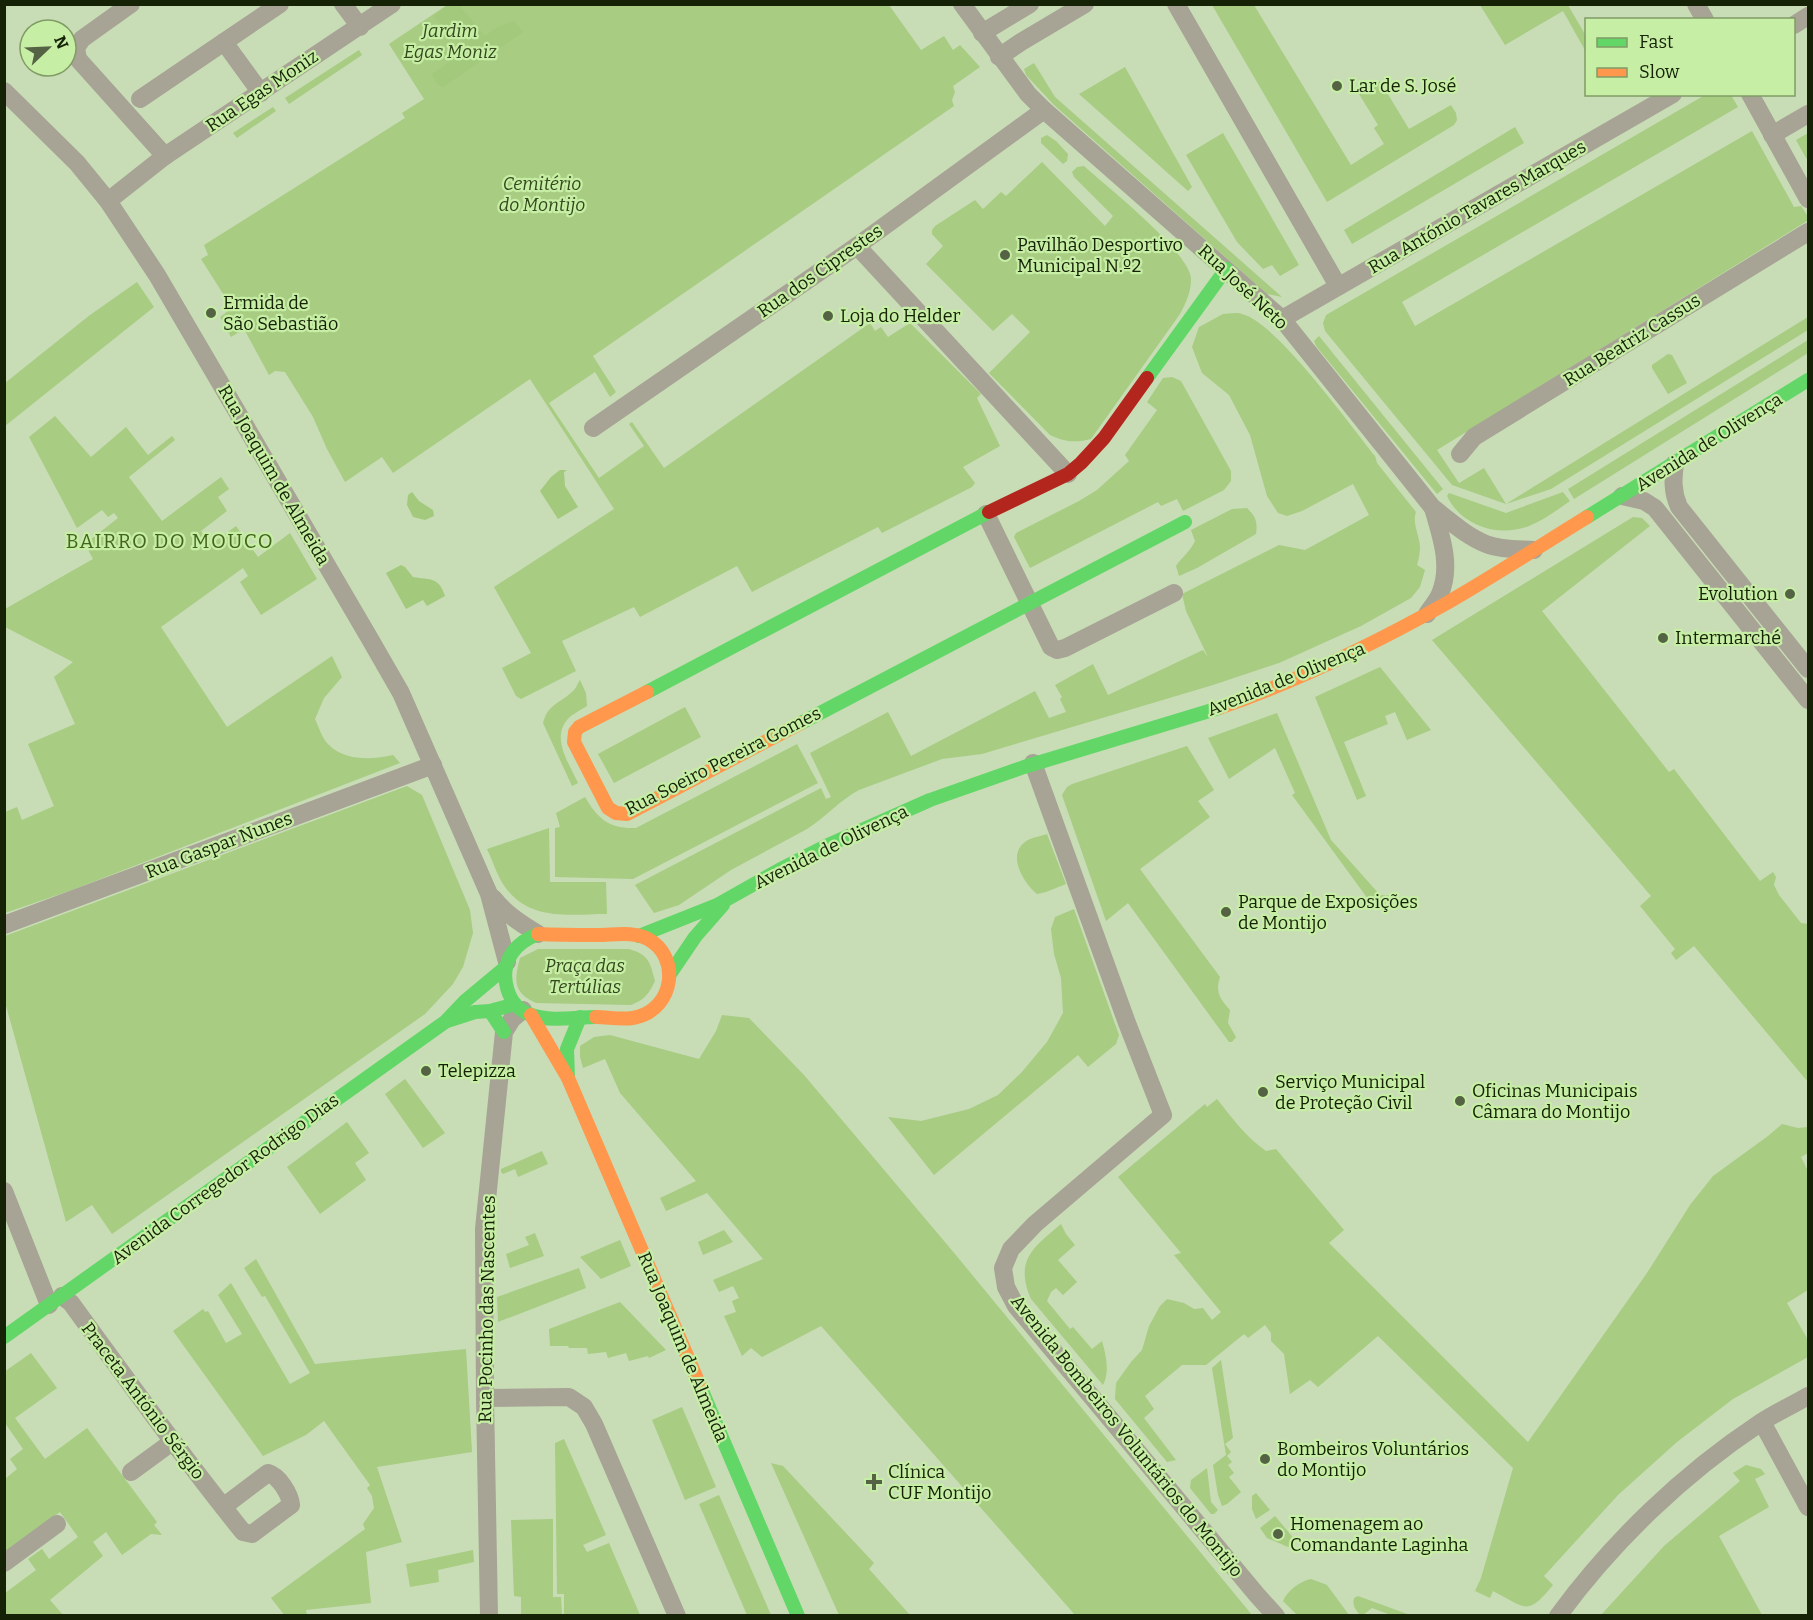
<svg xmlns="http://www.w3.org/2000/svg" width="1813" height="1620" font-family="Bitter,serif">
  <rect width="100%" height="100%" fill="#c8ddb6"/>
  <g fill="#a7cc82">
    <polygon points="447,5 889,5 921,50 944,36 953,50 960,45 980,67 953,86 955,92 952,100 954,106 593,356 616,392 610,397 595,372 549,403 599,478 644,446 629,424 632,422 664,468 870,323 875,331 881,327 888,337 910,323 981,394 977,398 1000,446 963,467 975,483 972,487 882,533 878,527 752,592 737,566 640,617 634,607 562,641 576,671 521,699 516,696 502,668 531,653 494,587 614,509 530,379 393,473 382,457 345,482 327,449 313,417 285,372 275,371 269,375 244,329 231,337 220,317 232,308 201,259 208,255 204,245 405,118 402,113 424,99 389,44"/>
    <polygon points="1212,5 1254,5 1351,165 1384,144 1374,128 1378,125 1359,94 1380,81 1409,129 1451,105 1456,113 1457,120 1454,125 1327,202"/>
    <polygon points="1480,5 1568,5 1586,36 1586,52 1563,11 1505,45"/>
    <polygon points="359,50 362,55 289,104 285,98"/>
    <polygon points="1034,63 1055,97 1282,297 1267,294 1054,105 1026,75 1024,69"/>
    <polygon points="1125,67 1192,187 1188,191 1079,94"/>
    <polygon points="1705,95 1731,95 1738,107 1402,302 1415,326 1752,131 1794,207 1801,206 1807,215 1807,221 1437,450 1459,483 1484,468 1506,504 1808,317 1808,330 1551,489 1506,504 1452,485 1325,331 1323,323 1326,315"/>
    <polygon points="273,107 276,111 237,138 233,133"/>
    <polygon points="1515,127 1524,143 1352,244 1344,230"/>
    <polygon points="1223,133 1299,265 1280,276 1272,265 1263,269 1237,242 1186,155"/>
    <polygon points="1808,133 1808,159 1806,158 1796,140"/>
    <polygon points="1047,135 1056,141 1068,154 1067,161 1063,164 1041,143 1041,138"/>
    <path d="M 1042,162 L 1105,226 L 1113,216 L 1074,177 L 1072,172 L 1077,167 L 1084,166 C 1106,186 1190,252 1191,279 C 1191,292 1186,303 1180,314 L 1091,439 C 1075,443 1065,442 1050,435 L 989,373 L 1030,332 L 1012,314 L 993,331 L 926,264 L 943,246 L 932,234 L 932,230 L 935,226 L 975,200 L 983,209 L 1001,192 L 1006,196 Z"/>
    <polygon points="137,282 154,307 5,426 5,383 90,315"/>
    <path d="M 1223,314 C 1229,314 1237,312 1242,314 C 1275,321 1351,426 1375,456 L 1377,463 L 1416,512 C 1412,522 1419,535 1420,546 C 1420,552 1419,559 1417,565 L 1425,570 L 1420,587 L 1411,598 L 1361,626 L 1279,663 L 1213,685 L 982,754 L 942,759 L 859,790 C 840,800 826,817 807,829 L 731,870 L 679,905 L 654,913 L 635,885 L 821,788 L 826,799 L 831,797 L 810,753 L 888,712 L 911,756 L 1035,691 L 1049,718 L 1066,712 L 1060,699 L 1062,697 L 1055,685 L 1093,664 L 1108,695 L 1203,650 L 1208,657 L 1186,611 L 1182,594 L 1279,545 L 1305,550 L 1369,515 L 1353,484 L 1302,511 L 1287,516 L 1278,513 L 1267,496 L 1250,435 L 1229,395 L 1202,373 L 1192,347 L 1199,327 Z"/>
    <polygon points="1319,336 1443,489 1437,494 1316,346 1314,341"/>
    <polygon points="1808,340 1808,353 1574,499 1568,489"/>
    <polygon points="1668,354 1672,355 1687,383 1668,394 1652,368 1652,365"/>
    <polygon points="1172,377 1181,381 1231,471 1231,481 1224,490 1183,511 1177,499 1161,506 1158,502 1030,568 1014,537 1016,533 1079,501 1097,490 1129,461 1125,455 1157,410 1147,402 1163,378"/>
    <path d="M 55,416 L 91,457 L 126,427 L 148,455 L 172,436 L 175,440 L 129,477 L 162,521 L 221,477 L 229,489 L 218,497 L 227,511 L 201,531 L 210,545 L 236,526 L 258,557 L 290,533 L 317,579 L 261,615 L 240,582 L 248,576 L 243,568 L 161,627 L 227,727 L 332,656 L 342,677 L 324,698 L 315,719 C 319,727 322,739 329,745 C 345,761 372,760 393,755 L 400,763 L 72,890 L 5,913 L 5,812 L 17,807 L 22,820 L 54,806 L 28,744 L 75,724 L 54,677 L 73,662 L 5,627 L 5,609 L 93,559 L 85,544 L 118,518 L 114,513 L 108,517 L 102,510 L 77,528 L 29,437 Z"/>
    <path d="M 1563,492 L 1570,501 C 1557,510 1544,520 1529,526 C 1499,538 1461,526 1447,496 L 1449,493 L 1506,513 Z"/>
    <path d="M 1247,508 C 1255,516 1258,521 1256,534 L 1197,568 L 1179,576 L 1176,566 C 1182,557 1190,552 1195,541 L 1191,530 L 1232,509 Z"/>
    <polygon points="1633,517 1642,518 1650,526 1542,611 1669,772 1674,769 1760,881 1773,872 1776,877 1774,885 1779,895 1801,923 1808,924 1808,1082 1694,946 1676,960 1671,953 1675,949 1640,906 1651,896 1432,640"/>
    <polygon points="1380,667 1431,730 1407,740 1395,712 1385,716 1388,724 1344,742 1366,796 1357,800 1315,697"/>
    <path d="M 580,680 L 586,693 L 587,706 C 581,710 572,714 567,720 C 551,739 570,765 578,783 L 572,786 L 543,723 C 548,704 559,704 572,692 C 576,689 577,684 580,680 Z"/>
    <polygon points="685,707 701,737 614,783 598,754"/>
    <polygon points="1277,713 1331,840 1380,895 1395,896 1376,910 1292,795 1295,793 1275,748 1229,779 1208,738"/>
    <path d="M 797,744 L 818,783 L 633,879 L 555,877 L 555,828 L 560,827 L 556,813 L 585,797 C 598,819 609,829 636,828 Z"/>
    <path d="M 1187,746 L 1214,790 L 1198,801 L 1210,817 L 1140,869 L 1220,977 C 1215,992 1220,999 1230,1010 L 1228,1023 L 1236,1037 L 1232,1042 L 1229,1042 L 1128,903 L 1106,921 L 1062,795 L 1067,787 L 1072,784 Z"/>
    <polygon points="407,786 422,795 470,910 473,933 463,967 453,984 425,1014 112,1234 92,1205 66,1222 5,1002 5,936"/>
    <path d="M 549,828 L 550,882 L 606,882 L 607,914 C 569,914 531,922 505,887 C 497,876 493,861 487,849 Z"/>
    <path d="M 1047,834 L 1066,884 L 1046,892 L 1037,894 C 1023,882 1005,853 1028,840 C 1034,837 1042,836 1047,834 Z"/>
    <polygon points="1074,909 1119,1035 1116,1044 1088,1067 1078,1055 934,1175 888,1117 921,1121 969,1109 998,1095 1021,1073 1047,1042 1063,1013 1061,978 1054,954 1051,929 1055,917"/>
    <path d="M 538,949 L 629,949 C 649,955 650,962 655,981 C 649,994 644,1000 631,1005 L 536,1003 C 513,993 514,980 520,958 Z"/>
    <polygon points="722,1015 749,1018 804,1075 955,1254 1252,1615 1075,1615 821,1326 762,1357 751,1348 742,1356 724,1316 736,1312 732,1301 739,1298 733,1286 719,1292 713,1280 763,1259 707,1193 666,1211 660,1198 696,1181 620,1093 605,1059 583,1068 580,1057 580,1046 594,1037 610,1035 699,1059 716,1031"/>
    <polygon points="405,1079 445,1133 423,1148 385,1094"/>
    <path d="M 1217,1099 C 1232,1118 1246,1137 1266,1151 L 1276,1149 L 1344,1230 L 1329,1243 L 1528,1442 L 1647,1273 L 1690,1205 L 1713,1176 L 1768,1136 L 1782,1124 L 1798,1128 L 1808,1127 L 1808,1153 L 1801,1157 L 1808,1171 L 1808,1290 L 1787,1303 L 1808,1340 L 1808,1357 L 1733,1399 L 1677,1442 L 1618,1495 L 1544,1576 L 1553,1585 C 1527,1617 1526,1608 1493,1591 L 1490,1598 L 1475,1591 L 1481,1578 L 1513,1468 L 1378,1336 L 1318,1387 L 1310,1380 L 1290,1394 L 1284,1354 L 1271,1341 L 1271,1333 L 1265,1325 L 1248,1338 L 1244,1334 L 1206,1365 L 1182,1365 L 1145,1396 L 1154,1409 L 1144,1418 L 1176,1460 L 1167,1462 L 1115,1399 L 1116,1383 L 1131,1362 L 1142,1350 L 1149,1326 L 1160,1306 L 1167,1299 L 1184,1303 L 1194,1309 L 1203,1308 L 1212,1320 L 1221,1312 L 1174,1255 L 1181,1253 L 1118,1177 L 1205,1104 L 1207,1107 Z"/>
    <polygon points="347,1122 369,1153 355,1163 366,1180 320,1214 287,1167"/>
    <polygon points="542,1151 548,1164 518,1177 515,1169 503,1174 501,1172 501,1169"/>
    <path d="M 1061,1224 L 1066,1234 L 1075,1245 L 1058,1260 L 1077,1282 L 1063,1295 L 1056,1288 L 1051,1292 L 1047,1301 L 1070,1329 L 1073,1327 L 1092,1349 L 1102,1341 C 1106,1355 1110,1372 1103,1385 L 1031,1299 C 1014,1260 1034,1247 1061,1224 Z"/>
    <polygon points="724,1230 733,1242 703,1255 698,1242"/>
    <polygon points="535,1233 544,1256 510,1268 506,1254 529,1245 525,1237"/>
    <polygon points="620,1240 631,1266 601,1279 580,1257"/>
    <polygon points="256,1259 315,1364 466,1349 472,1452 377,1467 402,1542 366,1552 371,1603 306,1610 307,1615 285,1616 271,1598 365,1529 363,1524 374,1508 372,1496 367,1488 370,1485 324,1421 306,1435 263,1456 173,1331 203,1309 205,1312 208,1311 226,1343 242,1334 218,1295 231,1283 290,1384 310,1373 265,1296 262,1297 244,1268"/>
    <polygon points="579,1268 586,1288 498,1322 497,1297"/>
    <polygon points="620,1302 666,1350 649,1358 648,1356 629,1361 626,1353 608,1358 606,1352 588,1354 587,1348 569,1348 568,1346 550,1346 549,1329"/>
    <polygon points="31,1353 57,1388 15,1418 45,1459 87,1428 157,1522 154,1525 162,1535 151,1534 122,1555 106,1532 93,1542 103,1556 50,1600 63,1615 5,1615 5,1593 36,1570 28,1559 42,1549 49,1559 78,1537 60,1512 5,1552 5,1479 17,1469 10,1459 23,1449 5,1423 4,1372"/>
    <polygon points="1221,1360 1233,1438 1225,1444 1231,1452 1227,1456 1232,1462 1228,1465 1234,1473 1229,1477 1241,1492 1227,1504 1222,1506 1218,1495 1213,1465 1226,1455 1212,1368"/>
    <polygon points="682,1407 716,1487 685,1500 652,1420"/>
    <polygon points="564,1439 606,1535 583,1545 587,1552 609,1543 640,1615 564,1615 564,1594 557,1594 555,1443"/>
    <polygon points="771,1463 783,1466 874,1563 869,1569 910,1615 839,1615"/>
    <polygon points="1746,1465 1761,1469 1765,1474 1755,1479 1769,1507 1719,1536 1762,1615 1601,1615 1664,1546 1740,1481 1733,1473"/>
    <polygon points="1207,1468 1211,1502 1218,1510 1214,1514 1211,1514 1190,1488 1191,1480"/>
    <polygon points="1256,1493 1270,1510 1256,1519 1252,1509 1252,1496"/>
    <polygon points="719,1495 771,1615 747,1615 699,1504"/>
    <polygon points="1275,1516 1296,1541 1288,1547 1267,1538 1260,1528"/>
    <polygon points="553,1519 553,1597 561,1597 562,1615 521,1615 521,1597 514,1596 511,1520"/>
    <polygon points="473,1550 474,1562 438,1570 439,1582 410,1587 406,1564"/>
    <path d="M 1311,1579 L 1327,1585 L 1349,1615 L 1297,1615 L 1283,1601 C 1287,1591 1300,1581 1311,1579 Z"/>
    <path d="M 1358,1596 L 1410,1615 L 1391,1615 L 1372,1608 L 1363,1615 L 1360,1615 C 1356,1610 1352,1606 1354,1598 Z"/>
  </g>
  <g fill="#a3c97c">
    <polygon points="448,5 459,5 485,36 496,28 514,21 523,32 443,87 437,84 432,74 462,53 463,41 433,17"/>
    <polygon points="560,470 567,470 564,472 565,486 578,507 558,519 540,491 551,477"/>
    <polygon points="412,492 419,501 433,510 434,516 425,520 413,517 407,505 408,495"/>
    <path d="M 401,565 L 405,567 L 413,577 C 431,580 439,577 445,596 L 427,606 L 423,600 L 406,609 L 386,573 Z"/>
  </g>
  <g fill="none" stroke-linecap="round" stroke-linejoin="round">
    <g stroke="#a7a395" stroke-width="18">
      <polyline points="131,4 82,39 76,48 78,59 165,156"/>
      <polyline points="343,4 360,27"/>
      <path d="M 962,4 L 1028,94 L 1044,110 L 1282,319 L 1433,508 C 1450,521 1466,536 1486,544 C 1501,550 1518,549 1534,550"/>
      <polyline points="1176,4 1338,286"/>
      <polyline points="1696,4 1705,20"/>
      <polyline points="1794,25 1808,16"/>
      <polyline points="982,33 1030,4"/>
      <polyline points="999,57 1021,42 1085,4"/>
      <polyline points="4,91 77,163 108,201 157,275 370,639 401,693 489,894 507,962"/>
      <polyline points="261,93 224,42 280,4"/>
      <polyline points="1750,94 1808,199"/>
      <polyline points="140,99 224,42"/>
      <polyline points="1772,135 1808,114"/>
      <polyline points="108,201 165,156 392,4"/>
      <polyline points="857,246 1068,474"/>
      <polyline points="1282,319 1673,94"/>
      <polyline points="593,428 857,246 1044,110"/>
      <polyline points="1460,454 1474,437 1808,232"/>
      <path d="M 1675,463 C 1673,479 1672,491 1679,507 L 1808,669"/>
      <polyline points="1622,496 1644,501 1655,508 1808,700"/>
      <polyline points="986,514 1051,647 1057,650 1065,648 1174,593"/>
      <path d="M 1427,614 C 1431,608 1437,601 1440,594 C 1452,566 1441,536 1433,508"/>
      <polyline points="1033,763 1127,1023 1163,1115 1035,1224 1011,1249 1003,1268 1006,1287 1016,1306 1257,1595 1276,1616"/>
      <path d="M 493,898 C 506,914 520,923 538,934"/>
      <polyline points="4,925 433,765"/>
      <polyline points="4,1191 49,1305"/>
      <path d="M 62,1296 L 71,1303 C 127,1380 183,1457 243,1532 L 252,1534 L 291,1505 C 290,1494 279,1476 268,1473 L 223,1507"/>
      <polyline points="485,1398 569,1397 584,1407 594,1424 677,1616"/>
      <polyline points="1762,1422 1808,1507"/>
      <polyline points="131,1472 172,1442"/>
      <polyline points="4,1563 57,1524"/>
      <polyline points="489,1616 485,1398 484,1229 504,1032 512,1019 523,1010"/>
      <path d="M 1558,1616 C 1613,1541 1683,1474 1760,1423 C 1775,1413 1793,1405 1808,1396"/>
    </g>
    <g stroke="#63d668" stroke-width="14">
      <polyline points="1147,378 1226,269"/>
      <polyline points="1587,517 1808,380"/>
      <polyline points="647,692 989,512"/>
      <polyline points="801,723 1185,522"/>
      <path d="M 538,934 C 528,938 518,944 512,953 C 498,974 507,1007 531,1015 C 551,1022 576,1017 596,1017"/>
      <polyline points="639,936 717,905 779,870 826,846 930,800 1024,767 1219,708"/>
      <polyline points="670,974 695,937 723,905"/>
      <polyline points="490,1011 504,1032"/>
      <polyline points="447,1021 475,1012 490,1011 515,1004"/>
      <polyline points="568,1078 567,1049 580,1017"/>
      <polyline points="4,1337 445,1022 464,1002 506,967"/>
      <polyline points="700,1386 798,1616"/>
    </g>
    <g stroke="#ff974d" stroke-width="14">
      <polyline points="647,692 579,727 575,732 574,742 608,808 616,813 627,814 801,723"/>
      <path d="M 1219,708 C 1298,681 1374,644 1447,603 C 1494,576 1540,546 1587,517"/>
      <path d="M 538,934 C 558,935 578,935 598,935 C 614,935 633,931 648,939 C 681,957 674,1008 637,1017 C 625,1021 609,1017 596,1017"/>
      <polyline points="531,1015 568,1078 700,1386"/>
    </g>
    <polyline stroke="#b3261e" stroke-width="14" points="989,512 1068,474 1081,463 1104,438 1147,378"/>
  </g>
  <g fill="#546344" stroke="#c7eea5" stroke-width="2">
    <circle cx="1337" cy="86" r="6"/>
    <circle cx="1005" cy="255" r="6"/>
    <circle cx="211" cy="313" r="6"/>
    <circle cx="828" cy="316" r="6"/>
    <circle cx="1790" cy="594" r="6"/>
    <circle cx="1663" cy="638" r="6"/>
    <circle cx="1226" cy="912" r="6"/>
    <circle cx="426" cy="1071" r="6"/>
    <circle cx="1263" cy="1092" r="6"/>
    <circle cx="1460" cy="1101" r="6"/>
    <circle cx="1265" cy="1459" r="6"/>
    <path d="M871 1473h6v6h6v6h-6v6h-6v-6h-6v-6h6z"/>
    <circle cx="1278" cy="1534" r="6"/>
  </g>
  <g text-anchor="middle" stroke-width="4.5" stroke-linejoin="round" paint-order="stroke">
    <g font-size="18" font-style="italic" fill="#33481d" stroke="#c7eea5">
      <text x="450" y="37">Jardim<tspan x="450" dy="21">Egas Moniz</tspan></text>
      <text x="542" y="190">Cemitério<tspan x="542" dy="21">do Montijo</tspan></text>
      <text x="585" y="972">Praça das<tspan x="585" dy="21">Tertúlias</tspan></text>
    </g>
    <g font-size="18" fill="#152206" stroke="#c7eea5" text-anchor="start">
      <text x="1349" y="92">Lar de S. José</text>
      <text x="1017" y="251">Pavilhão Desportivo<tspan x="1017" dy="21">Municipal N.º2</tspan></text>
      <text x="223" y="309">Ermida de<tspan x="223" dy="21">São Sebastião</tspan></text>
      <text x="840" y="322">Loja do Helder</text>
      <text x="1778" y="600" text-anchor="end">Evolution</text>
      <text x="1675" y="644">Intermarché</text>
      <text x="1238" y="908">Parque de Exposições<tspan x="1238" dy="21">de Montijo</tspan></text>
      <text x="438" y="1077">Telepizza</text>
      <text x="1275" y="1088">Serviço Municipal<tspan x="1275" dy="21">de Proteção Civil</tspan></text>
      <text x="1472" y="1097">Oficinas Municipais<tspan x="1472" dy="21">Câmara do Montijo</tspan></text>
      <text x="1277" y="1455">Bombeiros Voluntários<tspan x="1277" dy="21">do Montijo</tspan></text>
      <text x="888" y="1478">Clínica<tspan x="888" dy="21">CUF Montijo</tspan></text>
      <text x="1290" y="1530">Homenagem ao<tspan x="1290" dy="21">Comandante Laginha</tspan></text>
    </g>
    <g font-size="18" fill="#152206" stroke="#c7eea5">
      <text transform="translate(262 91) rotate(-34)" y="6">Rua Egas Moniz</text>
      <text transform="translate(1477 207) rotate(-30)" y="6">Rua António Tavares Marques</text>
      <text transform="translate(820 271) rotate(-35)" y="6">Rua dos Ciprestes</text>
      <text transform="translate(1243 287) rotate(43)" y="6">Rua José Neto</text>
      <text transform="translate(1632 340) rotate(-32)" y="6">Rua Beatriz Cassus</text>
      <text transform="translate(1709 442) rotate(-32)" y="6">Avenida de Olivença</text>
      <text transform="translate(274 475) rotate(60)" y="6">Rua Joaquim de Almeida</text>
      <text transform="translate(1286 679) rotate(-22)" y="6">Avenida de Olivença</text>
      <text transform="translate(723 761) rotate(-27)" y="6">Rua Soeiro Pereira Gomes</text>
      <text transform="translate(219 845) rotate(-21)" y="6">Rua Gaspar Nunes</text>
      <text transform="translate(831 847) rotate(-26)" y="6">Avenida de Olivença</text>
      <text transform="translate(225 1179) rotate(-36)" y="6">Avenida Corregedor Rodrigo Dias</text>
      <text transform="translate(487 1309) rotate(-89)" y="6">Rua Pocinho das Nascentes</text>
      <text transform="translate(683 1347) rotate(67)" y="6">Rua Joaquim de Almeida</text>
      <text transform="translate(143 1401) rotate(53)" y="6">Praceta António Sérgio</text>
      <text transform="translate(1127 1436) rotate(51)" y="6">Avenida Bombeiros Voluntários do Montijo</text>
    </g>
    <g font-size="20" letter-spacing="1.5" fill="#43631e" stroke="#c7eea5">
      <text x="170" y="548">BAIRRO DO MOUCO</text>
    </g>
  </g>
  <rect width="1813" height="1620" fill="none" stroke="#152206" stroke-width="12"/>
  <rect x="1585" y="18" width="210" height="78" fill="#c7eea5" stroke="#809c65" stroke-width="1.5"/>
  <rect x="1597" y="38" width="30" height="9" fill="#63d668" stroke="#809c65" stroke-width="1.5"/>
  <text x="1639" y="48" font-size="18" fill="#152206">Fast</text>
  <rect x="1597" y="68" width="30" height="9" fill="#ff974d" stroke="#809c65" stroke-width="1.5"/>
  <text x="1639" y="78" font-size="18" fill="#152206">Slow</text>
  <g transform="translate(48 48) rotate(67)"><circle r="28" fill="#c7eea5" stroke="#809c65" stroke-width="1.5"/>
  <path d="M0-4.5L10 22L0 15L-10 22Z" fill="#546344"/>
  <text y="-9" font-size="16" font-weight="bold" text-anchor="middle" fill="#152206">N</text>
  </g>
</svg>
